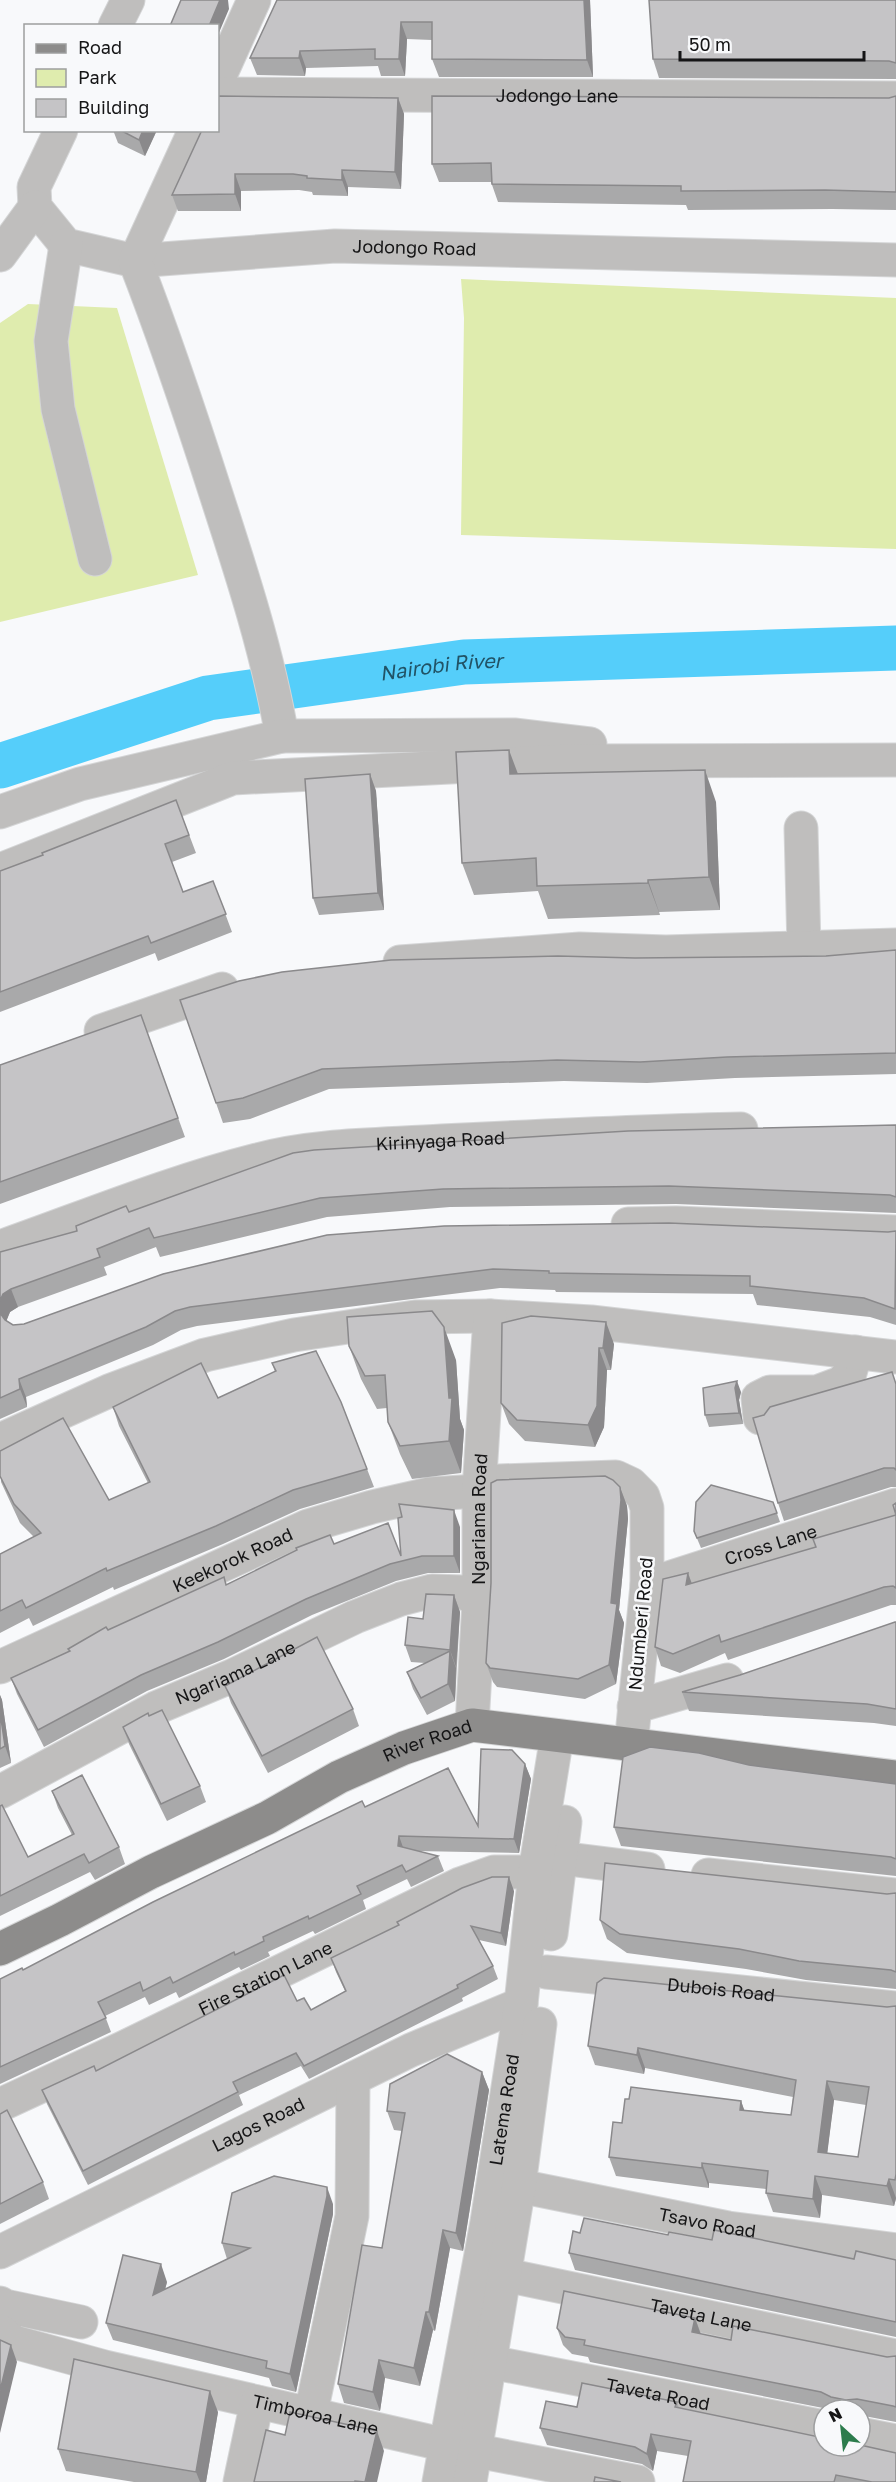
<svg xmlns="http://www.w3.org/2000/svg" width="896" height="2482" font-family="'Golos Text',sans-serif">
  <rect width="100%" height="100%" fill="#f8f9fb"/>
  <g fill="#dfecae">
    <polygon points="461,279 896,298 896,549 461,535 464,318"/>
    <polygon points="28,304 117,308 198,575 0,622 0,323"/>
  </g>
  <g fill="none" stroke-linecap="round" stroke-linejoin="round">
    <path stroke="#55cefa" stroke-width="45" id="s1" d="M 0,766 L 208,698 L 464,662 L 896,648"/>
    <defs>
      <g id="minor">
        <polyline points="115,26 128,0"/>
        <polyline points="218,80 254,0"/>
        <path id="s2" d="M 218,94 L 896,98"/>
        <path id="s3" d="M 61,130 L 34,187 L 35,207 L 66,245 L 135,261 L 335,246 L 896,260"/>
        <path d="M 195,130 L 135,261 C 165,338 191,416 216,494 C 242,574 268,654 282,736"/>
        <polyline points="66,245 51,341 58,409 95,559"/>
        <polyline points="0,255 35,207"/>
        <polyline points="0,812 80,784 282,736 514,735 590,744"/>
        <polyline points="801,828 804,949"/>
        <polyline points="0,870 233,778 569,761 896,760"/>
        <polyline points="400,962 580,949 666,952 896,945"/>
        <polyline points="101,1031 222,989"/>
        <polyline points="628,1224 676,1223 896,1232"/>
        <path id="s4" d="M 0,1247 C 85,1217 170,1182 257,1160 C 316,1144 382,1145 442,1141 C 542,1136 641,1131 741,1129"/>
        <polyline points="760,1418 758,1398 770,1392 817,1392 841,1383 850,1373 856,1352"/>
        <polyline points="0,1440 109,1391 205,1355 294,1335 415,1317 490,1316 591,1322 896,1357"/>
        <path id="s5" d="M 647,1585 L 896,1505"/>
        <path id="s6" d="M 0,1667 L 308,1526 L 372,1507 L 429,1494 L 479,1491 L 499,1481 L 616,1477 L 631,1484 L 643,1496 L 647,1508 L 647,1585 L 631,1745"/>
        <polyline points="634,1707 727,1680"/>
        <path id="s7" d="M 472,1725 L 479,1601 L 479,1491 L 490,1316"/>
        <path id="s8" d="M 0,1792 L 156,1708 L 232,1676 L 355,1617 L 401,1599 L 432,1591 L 463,1592 L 479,1601"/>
        <polyline points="560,1858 648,1869"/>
        <polyline points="708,1875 896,1895"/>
        <polyline points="551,1934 565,1822"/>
        <path id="s9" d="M 546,1972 L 896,2008"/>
        <path id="s10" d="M 0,2105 L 123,2048 L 460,1884 L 494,1872 L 535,1872"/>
        <path id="s11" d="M 519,2186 L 728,2228 L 896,2250"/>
        <path id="s12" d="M 0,2252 L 411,2050 L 521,2004"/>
        <path id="s13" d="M 505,2275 L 896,2356"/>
        <polyline points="0,2303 5,2306 81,2322"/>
        <path id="s14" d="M 0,2331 L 14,2342 L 105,2367 L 446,2445 L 638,2482"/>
        <path id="s15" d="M 490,2362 L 824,2427"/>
        <polyline points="311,2413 352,2216 353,2079"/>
        <polyline points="860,2434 896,2441"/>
        <polyline points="240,2482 257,2402"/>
        <path id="s16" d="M 439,2482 L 487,2222 L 521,2004 L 535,1872 L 557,1736"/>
        <polyline points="470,2482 519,2186 540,2024"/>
      </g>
      <g id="major">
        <path id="s17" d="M 0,1949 L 60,1920 L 151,1872 L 267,1818 L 339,1777 L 404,1748 L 472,1725 L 896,1777"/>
      </g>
    </defs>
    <use href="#minor" stroke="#d4d5d6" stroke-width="35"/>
    <use href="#major" stroke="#d4d5d6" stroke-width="35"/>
    <use href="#minor" stroke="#bfbebd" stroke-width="33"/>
    <use href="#major" stroke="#8d8c8b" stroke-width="33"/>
  </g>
  <g fill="#a9a9aa" fill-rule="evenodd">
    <polygon points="277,0 590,0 593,77 439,77 432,59 432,40 407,39 405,76 381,76 378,66 306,68 305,76 257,75 250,58"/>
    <polygon points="896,0 896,79 659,78 653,59"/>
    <polygon points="896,96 896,210 832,209 688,210 686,205 498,202 491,182 439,182 432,164 889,98"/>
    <polygon points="398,98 404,114 401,189 348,187 348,196 313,195 312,192 299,190 241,191 241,211 178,211 172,195"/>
    <polygon points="113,130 157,130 145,156 118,143"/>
    <polygon points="370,774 376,791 384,910 319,915 313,898"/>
    <polygon points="518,774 716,802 720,910 659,912 660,915 548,919 538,891 474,895 462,863"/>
    <polygon points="176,800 196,853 172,862 183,892 213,881 232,932 158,961 155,953 0,1012 0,871 43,855"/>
    <polygon points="896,950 896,1074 735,1078 647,1083 564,1081 329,1089 250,1119 223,1123 180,1000 635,958 826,956"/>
    <polygon points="141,1015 185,1137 0,1204 0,1065"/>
    <polygon points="896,1125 896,1213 676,1204 450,1207 327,1217 160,1257 156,1247 104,1267 107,1275 18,1307 10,1312 6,1321 13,1325 24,1324 163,1274 888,1232 896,1231 896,1325 870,1317 757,1305 753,1294 556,1292 555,1290 500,1288 197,1326 181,1330 153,1345 26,1397 27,1407 0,1419 0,1252 77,1231 129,1212"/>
    <polygon points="502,1323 614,1344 611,1370 607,1370 604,1427 595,1447 525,1441 509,1424 501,1403"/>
    <polygon points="349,1346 456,1360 460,1419 464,1430 461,1473 412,1479 400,1454 388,1422 387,1408 377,1409 361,1379"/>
    <polygon points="272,1363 341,1402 374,1487 300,1509 223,1544 114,1590 113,1587 33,1626 29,1618 0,1633 0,1554 34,1537 20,1523 1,1482 0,1451 109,1500 148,1483 119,1426 113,1407 218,1398 275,1372"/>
    <polygon points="896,1382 896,1487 891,1487 784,1521 778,1503"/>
    <polygon points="741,1392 739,1400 743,1424 709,1427 705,1415"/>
    <polygon points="620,1487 627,1506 628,1519 619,1610 624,1623 616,1684 585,1699 497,1687 493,1682 486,1663"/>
    <polygon points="773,1502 780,1522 701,1548 694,1531"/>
    <polygon points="896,1503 896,1605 891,1605 728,1660 725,1653 680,1673 661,1666 655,1647 692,1584 816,1547 896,1515"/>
    <polygon points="460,1527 460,1573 428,1573 396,1581 312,1615 224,1659 147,1691 44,1747 17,1694 11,1678 69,1651 108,1630 334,1544 401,1556"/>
    <polygon points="454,1595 460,1612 455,1701 427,1715 413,1689 407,1672 425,1663 411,1662 405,1645 423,1619"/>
    <polygon points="896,1622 896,1726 874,1723 689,1711 682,1692 740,1675"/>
    <polygon points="225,1686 353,1709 359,1726 268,1773 231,1703"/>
    <polygon points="0,1695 2,1700 11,1763 0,1768"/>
    <polygon points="149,1716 200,1786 206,1802 167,1821 129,1744 123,1727"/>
    <polygon points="525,1764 531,1779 519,1853 415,1851 438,1856 444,1871 411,1887 407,1879 363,1900 366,1909 315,1934 313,1931 268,1952 270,1956 241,1970 239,1967 179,1998 176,1992 149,2005 145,1997 105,2016 111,2032 0,2084 0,1979 23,1970 365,1807 478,1826"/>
    <polygon points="749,1765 896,1784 896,1876 621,1846 614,1827"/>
    <polygon points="52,1791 119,1847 125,1864 95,1880 90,1872 0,1916 0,1806 28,1857 72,1835 58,1808"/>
    <polygon points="514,1891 506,1946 479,1940 493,1966 498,1979 462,1998 463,2001 309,2079 301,2066 239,2095 243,2105 88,2185 47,2104 42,2090 96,2071 297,2001 311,2010 345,1991 336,1972 331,1958"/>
    <polygon points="896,1893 896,1989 806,1980 746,1969 627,1953 607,1939 600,1920 887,1894"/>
    <path d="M 896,2006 L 896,2199 L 894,2206 L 822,2195 L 820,2218 L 773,2212 L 766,2193 L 766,2189 L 709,2183 L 709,2188 L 616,2176 L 609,2157 L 622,2123 L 741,2101 L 744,2110 L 791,2115 L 793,2097 L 645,2068 L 644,2074 L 595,2065 L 588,2046 ZM 834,2100 L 866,2105 L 858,2157 L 827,2153 Z"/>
    <polygon points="482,2072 489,2090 463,2251 450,2248 435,2331 433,2330 420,2386 385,2378 380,2411 344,2403 338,2384 382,2248 402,2131 394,2130 387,2111"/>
    <polygon points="0,2114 43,2182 49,2199 0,2224"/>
    <polygon points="333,2204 333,2214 296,2392 272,2386 269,2378 113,2340 106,2323 167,2282 165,2289 227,2259 222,2243"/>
    <polygon points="580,2233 668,2235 854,2259 896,2260 896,2337 575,2270 569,2253"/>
    <polygon points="695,2318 701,2334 731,2340 887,2357 896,2356 896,2422 864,2416 860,2416 860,2410 830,2410 828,2409 590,2362 588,2357 572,2354 563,2345 557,2328"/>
    <polygon points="677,2402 679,2408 896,2482 683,2482 688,2456 657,2451 653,2471 642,2464 547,2445 540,2428 577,2407"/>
    <polygon points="218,2412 206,2482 134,2482 66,2471 58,2449"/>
  </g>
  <g fill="#8a898b">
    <polygon points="220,0 228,0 229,9 218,35 218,26 209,26"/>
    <polygon points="584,0 590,0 593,77 587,60"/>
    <polygon points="401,22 407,39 405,76 399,59"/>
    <polygon points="300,51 306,68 305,76 299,58"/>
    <polygon points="398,98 404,114 401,189 395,172"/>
    <polygon points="143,130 157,130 145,156 139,140"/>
    <polygon points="342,170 348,187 348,196 342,180"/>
    <polygon points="235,174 241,191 241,211 235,194"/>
    <polygon points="509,750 521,782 510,774"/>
    <polygon points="705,770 716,802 720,910 709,877"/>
    <polygon points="370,774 376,791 384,910 378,893"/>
    <polygon points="648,880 659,912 660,915 648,883"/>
    <polygon points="11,1289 18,1307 10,1312 6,1322 0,1314 0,1301 3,1294"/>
    <polygon points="606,1322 614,1344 611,1370 603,1348"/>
    <polygon points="444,1327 456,1360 460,1419 464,1430 461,1473 449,1441 449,1398"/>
    <polygon points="599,1348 607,1370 604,1427 595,1447 588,1425"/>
    <polygon points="19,1379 26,1397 27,1407 20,1389"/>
    <polygon points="737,1381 741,1392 739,1400 743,1424 739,1413 735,1388"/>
    <polygon points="620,1487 627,1506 628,1519 619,1610 624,1623 616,1684 609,1665 611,1603"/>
    <polygon points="454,1510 460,1527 460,1573 454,1556"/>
    <polygon points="688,1573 695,1592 686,1585"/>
    <polygon points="454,1595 460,1612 456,1667 450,1650"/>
    <polygon points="450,1651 456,1668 455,1701 448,1684"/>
    <polygon points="0,1695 2,1700 11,1763 5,1746 0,1712"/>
    <polygon points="525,1764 531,1779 519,1853 514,1839"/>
    <polygon points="399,1836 404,1850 398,1846"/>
    <polygon points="509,1877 514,1891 506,1946 501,1933"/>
    <polygon points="638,2048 645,2068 644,2074 637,2055"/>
    <polygon points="482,2072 489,2090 463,2251 456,2233"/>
    <polygon points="827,2081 834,2100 825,2171 818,2152"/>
    <polygon points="741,2101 748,2120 740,2110"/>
    <polygon points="702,2163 709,2183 709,2188 702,2168"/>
    <polygon points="815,2176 822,2195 820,2218 813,2199"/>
    <polygon points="889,2179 896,2198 894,2206 887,2186"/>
    <polygon points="327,2187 333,2204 333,2214 296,2392 290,2374"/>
    <polygon points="443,2230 450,2248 435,2331 429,2312"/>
    <polygon points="161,2264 167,2282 159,2313 153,2295"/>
    <polygon points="426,2312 433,2330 420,2386 414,2368"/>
    <polygon points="695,2318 701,2335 692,2332"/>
    <polygon points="11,2345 17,2362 0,2433 0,2391"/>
    <polygon points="379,2360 385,2378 380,2411 373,2392"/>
    <polygon points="210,2391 218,2412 206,2482 200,2482 196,2472"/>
    <polygon points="377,2431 384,2451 377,2482 365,2482"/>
    <polygon points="651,2434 657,2451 653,2471 647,2454"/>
  </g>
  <g fill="#c5c4c6" stroke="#8a898b" stroke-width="1.5" fill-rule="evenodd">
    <polygon points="181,0 220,0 209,26 170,26"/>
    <polygon points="277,0 584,0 587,60 432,59 432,22 401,22 399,59 375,59 375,49 300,51 299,58 250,58"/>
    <polygon points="649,0 896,0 896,63 889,61 653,59"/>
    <polygon points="218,96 398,98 395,172 342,170 342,180 307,178 307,176 293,174 235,174 235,194 172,195 202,130 218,130"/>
    <polygon points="432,96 889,98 896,96 896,192 825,190 681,191 681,186 492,184 491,163 432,164"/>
    <polygon points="120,130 143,130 139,140"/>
    <polygon points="509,750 510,774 705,770 709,877 648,880 648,883 537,886 536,858 462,863 456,752"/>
    <polygon points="370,774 378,893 313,898 305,779"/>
    <polygon points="176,800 189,835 165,844 183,892 213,881 226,914 151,943 148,936 0,992 0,871 43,855 42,853"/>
    <polygon points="896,950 896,1053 727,1057 640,1062 557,1060 322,1069 243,1098 216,1103 180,1000 239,981 282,972 391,960 558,956 635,958 826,956"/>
    <polygon points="141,1015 178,1118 0,1182 0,1065"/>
    <polygon points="896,1125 896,1197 890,1195 669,1186 443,1189 320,1198 154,1238 149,1228 97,1249 100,1257 11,1289 3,1294 0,1301 0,1252 77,1231 76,1226 126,1206 129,1212 293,1153 314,1150 628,1131"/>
    <polygon points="669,1223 888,1232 896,1231 895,1309 864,1298 750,1286 750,1276 549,1273 549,1271 493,1269 190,1307 175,1311 146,1327 19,1379 20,1389 0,1398 0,1313 5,1320 13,1325 24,1324 163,1274 327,1235 444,1226"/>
    <polygon points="432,1311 444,1327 449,1398 452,1398 449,1441 400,1446 388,1422 385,1375 365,1376 349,1346 347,1317"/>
    <polygon points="531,1316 606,1322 603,1348 599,1348 597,1406 588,1425 517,1420 501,1403 502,1323"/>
    <polygon points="316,1351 341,1402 367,1469 293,1490 216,1526 107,1571 106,1568 26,1608 22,1600 0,1611 0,1554 41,1533 14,1504 0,1476 0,1451 63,1418 109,1500 150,1482 113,1407 201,1363 218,1398 276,1371 272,1363"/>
    <polygon points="892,1372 896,1384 896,1470 894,1468 884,1468 778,1503 753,1418 764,1415 770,1407"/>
    <polygon points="737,1381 735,1388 739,1413 705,1415 703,1388"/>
    <polygon points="605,1476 613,1480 620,1487 621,1500 611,1603 617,1604 609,1665 578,1679 490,1668 486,1663 491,1583 491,1483 497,1480"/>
    <polygon points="711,1485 773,1502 777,1513 697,1538 694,1531 696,1502"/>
    <polygon points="896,1503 896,1588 893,1586 884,1587 721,1642 719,1635 673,1654 655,1647 663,1579 688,1573 686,1585 816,1547 813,1539 896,1515 893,1505"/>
    <polygon points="399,1504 454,1510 454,1556 422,1556 390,1564 306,1599 218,1642 141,1675 38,1730 11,1678 70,1651 68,1649 106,1627 108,1630 224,1577 226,1585 297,1550 296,1548 330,1535 334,1544 388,1523 401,1556 398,1518 402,1517"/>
    <polygon points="426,1594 454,1595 450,1650 405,1645 408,1617 423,1619"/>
    <polygon points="895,1622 896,1622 896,1709 867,1704 682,1692 740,1675"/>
    <polygon points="317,1637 353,1709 262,1756 225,1686"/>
    <polygon points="450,1651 448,1684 421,1698 407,1672"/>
    <polygon points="162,1710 200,1786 161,1804 123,1727 148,1713 149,1716"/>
    <polygon points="0,1712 5,1746 0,1749"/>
    <polygon points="650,1747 699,1753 749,1765 896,1784 896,1859 891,1857 614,1827 623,1757"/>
    <polygon points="481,1749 512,1750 525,1764 514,1839 399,1836 398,1846 438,1856 406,1872 402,1865 357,1886 361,1894 309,1919 308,1916 263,1937 264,1941 235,1955 234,1952 173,1983 170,1977 143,1991 140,1982 98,2002 106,2018 0,2067 0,1979 22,1968 23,1970 153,1902 362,1801 365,1807 448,1768 478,1826"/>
    <polygon points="82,1775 119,1847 89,1863 84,1854 0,1896 0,1806 2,1805 28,1857 74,1834 52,1791"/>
    <polygon points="605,1863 887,1894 896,1893 896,1972 891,1970 799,1961 739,1949 620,1934 600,1920"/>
    <polygon points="492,1877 509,1877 501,1933 471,1926 493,1966 457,1985 458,1988 304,2066 296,2053 233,2082 238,2092 83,2171 42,2090 94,2066 96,2071 284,1975 297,2001 304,1998 311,2010 346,1991 331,1958 399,1925 397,1922 462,1888"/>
    <path d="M 604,1978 L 887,2007 L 896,2006 L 896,2174 L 895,2180 L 889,2179 L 887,2186 L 815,2176 L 813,2199 L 766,2193 L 768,2171 L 702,2163 L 702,2168 L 609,2157 L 613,2122 L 622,2123 L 625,2099 L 629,2099 L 631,2087 L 741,2101 L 740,2110 L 791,2115 L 796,2080 L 638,2048 L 637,2055 L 588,2046 L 597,1983 ZM 827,2081 L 869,2087 L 858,2157 L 818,2152 Z"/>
    <polygon points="447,2054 482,2072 456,2233 443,2230 429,2312 426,2312 414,2368 379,2360 373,2392 338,2384 362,2245 382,2248 405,2113 387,2111 390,2084"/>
    <polygon points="7,2110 43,2182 0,2204 0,2114"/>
    <polygon points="274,2176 327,2187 327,2196 290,2374 266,2368 267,2361 106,2323 123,2255 161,2264 153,2295 250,2248 222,2243 232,2193"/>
    <polygon points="584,2218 668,2235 669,2232 712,2240 714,2230 854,2259 856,2251 896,2260 896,2322 569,2253 573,2231 580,2233"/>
    <polygon points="564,2291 695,2318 692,2332 731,2340 733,2326 887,2357 896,2356 896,2407 893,2406 857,2399 846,2400 831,2397 821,2392 584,2345 585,2340 565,2337 557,2328"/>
    <polygon points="0,2340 11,2345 0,2391"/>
    <polygon points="74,2359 210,2391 196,2472 58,2449"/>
    <polygon points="582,2383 677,2402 675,2407 824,2438 824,2446 860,2446 860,2445 896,2453 896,2482 872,2482 836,2475 834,2482 683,2482 691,2441 651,2434 647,2454 635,2447 540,2428 546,2401 577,2407"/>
    <polygon points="290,2412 377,2431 365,2482 355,2481 355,2482 254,2482 266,2430 285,2435"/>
    <polygon points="595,2477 621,2482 594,2482"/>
  </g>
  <g text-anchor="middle" stroke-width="5" stroke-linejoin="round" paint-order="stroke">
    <g font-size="18" fill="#151516" stroke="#f8f9fb">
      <text dy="6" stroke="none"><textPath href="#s2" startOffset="339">Jodongo Lane</textPath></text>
      <text dy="6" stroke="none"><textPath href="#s3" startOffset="483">Jodongo Road</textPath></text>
      <text dy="6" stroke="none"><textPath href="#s4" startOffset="456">Kirinyaga Road</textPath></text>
      <text dy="6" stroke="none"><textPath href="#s7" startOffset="206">Ngariama Road</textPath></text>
      <text dy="6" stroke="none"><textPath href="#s5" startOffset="130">Cross Lane</textPath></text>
      <text dy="6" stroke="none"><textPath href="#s6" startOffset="256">Keekorok Road</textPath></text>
      <text transform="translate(641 1624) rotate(-85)" y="6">Ndumberi Road</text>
      <text dy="6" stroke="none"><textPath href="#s8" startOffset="264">Ngariama Lane</textPath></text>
      <text dy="6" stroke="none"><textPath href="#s17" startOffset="476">River Road</textPath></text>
      <text dy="6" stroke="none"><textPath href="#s10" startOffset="294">Fire Station Lane</textPath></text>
      <text dy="6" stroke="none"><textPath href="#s9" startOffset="176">Dubois Road</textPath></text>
      <text dy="6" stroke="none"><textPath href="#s16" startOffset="378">Latema Road</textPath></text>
      <text dy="6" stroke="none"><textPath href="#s12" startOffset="288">Lagos Road</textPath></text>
      <text dy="6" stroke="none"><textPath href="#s11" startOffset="192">Tsavo Road</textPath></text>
      <text dy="6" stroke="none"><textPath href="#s13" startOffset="200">Taveta Lane</textPath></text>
      <text dy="6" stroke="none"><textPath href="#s15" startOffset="171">Taveta Road</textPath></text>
      <text dy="6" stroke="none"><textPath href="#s14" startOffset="328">Timboroa Lane</textPath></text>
    </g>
    <g font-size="20" font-style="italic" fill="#215366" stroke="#f8f9fb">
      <text dy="7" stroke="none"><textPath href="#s1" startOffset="454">Nairobi River</textPath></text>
    </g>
  </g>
  <rect x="24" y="24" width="195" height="108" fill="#f8f9fb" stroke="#9d9e9f" stroke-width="1.5"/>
  <rect x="36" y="44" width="30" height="9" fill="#8d8c8b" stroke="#9d9e9f" stroke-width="1.5"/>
  <text x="78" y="54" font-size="18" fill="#151516">Road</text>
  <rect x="36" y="69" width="30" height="18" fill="#dfecae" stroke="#9d9e9f" stroke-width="1.5"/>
  <text x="78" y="84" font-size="18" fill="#151516">Park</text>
  <rect x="36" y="99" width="30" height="18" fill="#c5c4c6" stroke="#9d9e9f" stroke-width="1.5"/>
  <text x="78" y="114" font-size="18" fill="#151516">Building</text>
  <g transform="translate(842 2428) rotate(333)"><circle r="28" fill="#f8f9fb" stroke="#9d9e9f" stroke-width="1.5"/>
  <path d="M0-4.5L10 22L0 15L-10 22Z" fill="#2c7c4c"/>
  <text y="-9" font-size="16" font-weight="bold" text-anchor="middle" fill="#151516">N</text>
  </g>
  <path d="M680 51v9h184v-9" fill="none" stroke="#151516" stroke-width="3"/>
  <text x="689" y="51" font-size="18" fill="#151516" stroke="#f8f9fb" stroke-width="4.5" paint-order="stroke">50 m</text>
</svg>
